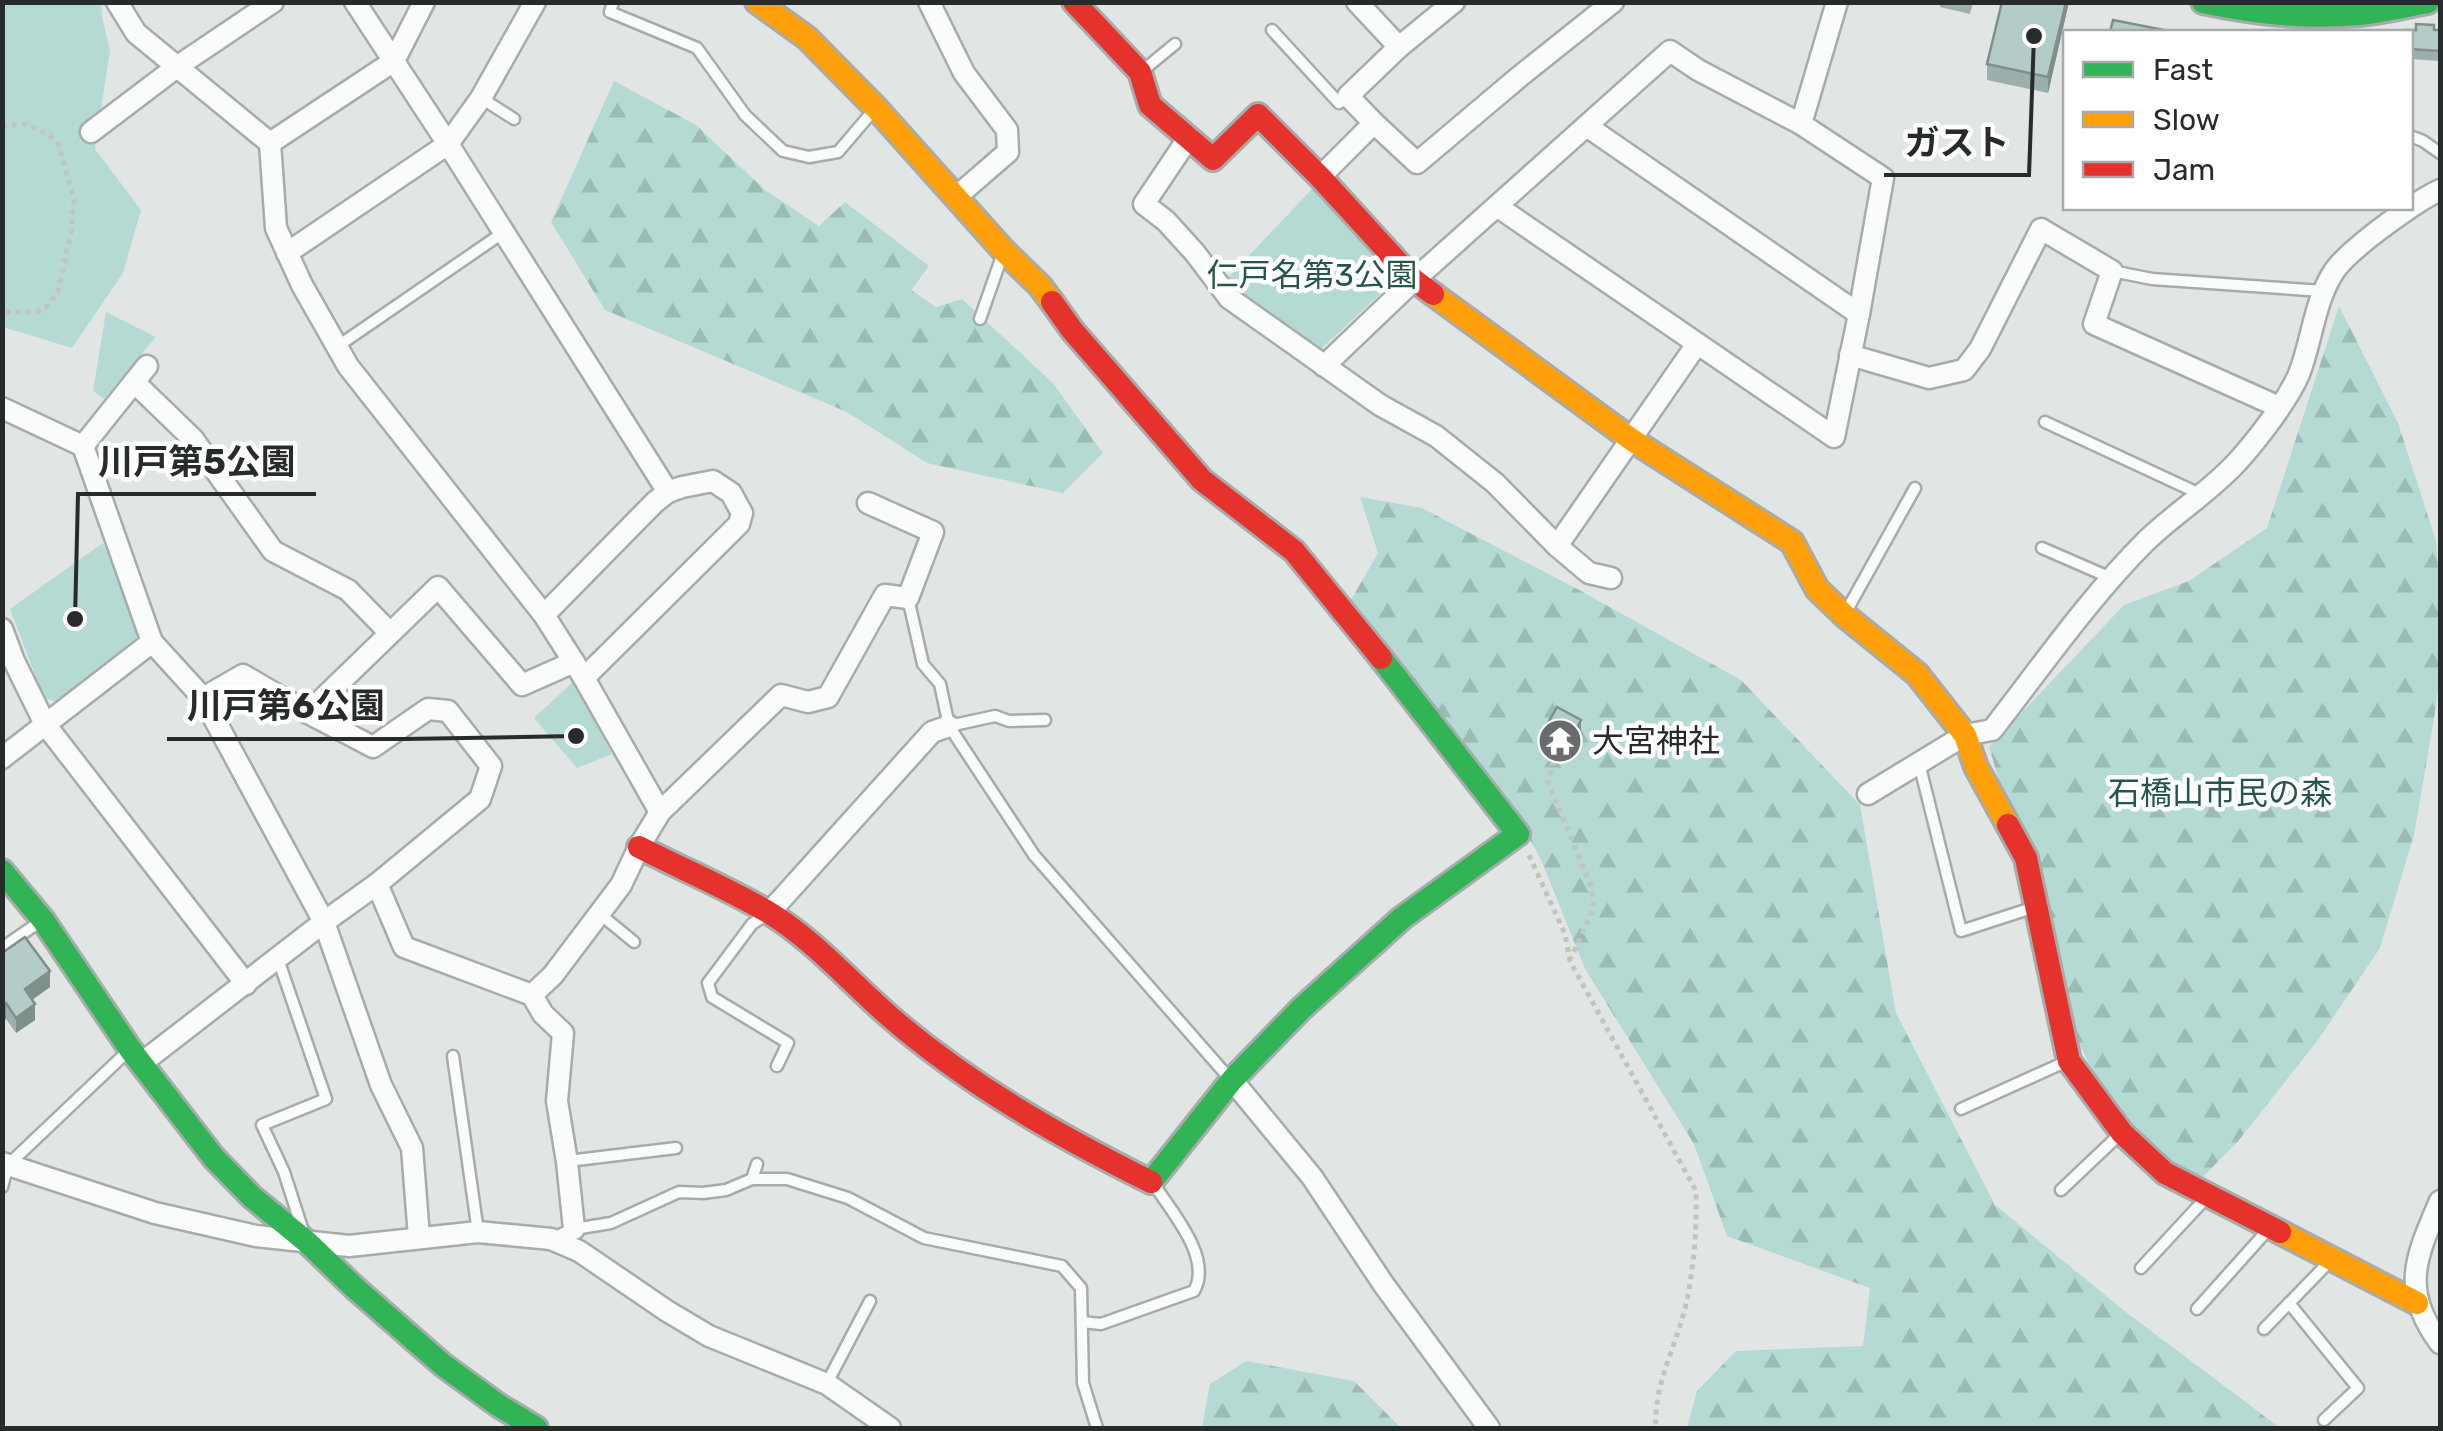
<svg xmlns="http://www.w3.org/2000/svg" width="2443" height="1431" font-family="Rubik,'Noto Sans JP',sans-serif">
  <defs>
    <pattern id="forest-firs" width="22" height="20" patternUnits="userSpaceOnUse" patternTransform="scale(2.5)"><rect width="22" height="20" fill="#b4dad3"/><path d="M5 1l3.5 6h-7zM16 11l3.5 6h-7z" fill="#9bbbb5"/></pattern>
  </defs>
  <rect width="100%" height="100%" fill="#e1e6e5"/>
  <g fill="url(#forest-firs)">
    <polygon points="614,81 696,125 765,190 819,226 845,202 929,266 911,290 936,307 962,299 1053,383 1103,453 1063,493 927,463 847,412 605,310 551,222"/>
    <polygon points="2339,306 2398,423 2436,541 2440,596 2440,675 2433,725 2414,835 2380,948 2318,1040 2239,1140 2199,1181 2155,1162 2107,1100 2071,1027 1989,747 2124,605 2189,581 2267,528"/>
    <polygon points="1360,497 1422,508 1581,591 1741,680 1860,805 1896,1013 1995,1205 2127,1313 2280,1428 1687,1428 1697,1391 1736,1351 1863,1346 1870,1288 1727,1236 1694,1144 1585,969 1542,862 1516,814 1344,612 1378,553"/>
    <polygon points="1246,1361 1354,1381 1401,1428 1202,1428 1210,1384"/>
  </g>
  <g fill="#b4dad3">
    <polygon points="2,3 101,3 102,17 110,50 95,149 141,210 123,273 72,348 3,327"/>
    <polygon points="1313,188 1396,279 1321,349 1237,298 1225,281"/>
    <polygon points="106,312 156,337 104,399 93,391"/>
    <polygon points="103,543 140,630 134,643 58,702 44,698 10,609"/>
    <polygon points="574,681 612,754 577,768 534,718"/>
  </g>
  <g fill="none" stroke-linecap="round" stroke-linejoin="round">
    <defs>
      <g id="lane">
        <polyline points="613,2 610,12 697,48 745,115 783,151 809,157 838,152 873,111"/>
        <polyline points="1272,30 1339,103 1348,96"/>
        <polyline points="1141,72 1175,44"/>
        <polyline points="481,98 514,119"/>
        <polyline points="2410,136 2423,141 2440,153"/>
        <polyline points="2112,271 2152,279 2323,291"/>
        <polyline points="980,319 1002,256"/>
        <polyline points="338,346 504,232"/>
        <polyline points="2045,422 2200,494"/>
        <polyline points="2042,548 2111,578"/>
        <polyline points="908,598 923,664 940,684 949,726 1034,855 1230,1079"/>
        <polyline points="1847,610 1915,488"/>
        <polyline points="949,726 995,716 1009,721 1045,720"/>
        <polyline points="1919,763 1961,931 2035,907"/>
        <polyline points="600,914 634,942"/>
        <polyline points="766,915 752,924 708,983 712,997 788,1043 777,1066"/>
        <polyline points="2,948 38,923"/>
        <polyline points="278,959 326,1099 262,1125 284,1172 302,1228"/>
        <polyline points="453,1056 478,1232"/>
        <polyline points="1961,1109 2065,1062"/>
        <polyline points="568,1161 676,1148"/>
        <polyline points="752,1179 757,1164"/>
        <polyline points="2,1187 8,1165 126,1053"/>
        <polyline points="2061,1190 2118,1136"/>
        <polyline points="552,1238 574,1229 611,1223 679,1192 703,1193 726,1190 752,1179 787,1179 848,1198 924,1238 1062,1266 1081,1288 1083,1383 1097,1428"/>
        <polyline points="2141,1268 2205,1199"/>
        <polyline points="2289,1303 2358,1388 2324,1420"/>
        <polyline points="2197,1309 2266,1232"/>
        <path d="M 1082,1322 L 1101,1324 L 1194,1291 C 1213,1258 1171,1211 1153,1183"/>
        <polyline points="2264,1329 2330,1261"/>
        <polyline points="827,1383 870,1301"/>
      </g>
      <g id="street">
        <polyline points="117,2 136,33 270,143 276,228 302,285 348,366 544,615 584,678 660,812"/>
        <polyline points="355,2 448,144 668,492"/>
        <polyline points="929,2 964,73 1007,130 1008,152 956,197"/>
        <polyline points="1357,2 1399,47"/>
        <polyline points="1454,2 1399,47 1348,96 1374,123 1417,163 1519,77 1613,2"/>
        <polyline points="1801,124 1837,2"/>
        <polyline points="1588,127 1859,314"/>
        <polyline points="91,132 178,66 273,2"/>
        <polyline points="1189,137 1144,204 1166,221 1195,253 1229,298 1380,405 1436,436 1495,483 1557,546 1589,573 1611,578"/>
        <polyline points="270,143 394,61 424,2"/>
        <polyline points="1320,177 1374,123"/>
        <polyline points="287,253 448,144 481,98 535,2"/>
        <polyline points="1850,355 1929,378 1964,370 1980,349 2041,229 2112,271 2094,324 2279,407"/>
        <polyline points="1324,366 1414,280 1670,51 1698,70 1801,124 1883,178 1859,314 1834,437 1498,207"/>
        <polyline points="134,382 193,439 273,551 348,590 390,633"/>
        <polyline points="2,408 83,446 152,642 203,698 324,922 381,1085 412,1148 419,1237"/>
        <polyline points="83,446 147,366"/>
        <polyline points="1557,546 1697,344"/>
        <polyline points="544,615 655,502 668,492 682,487 713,481 731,493 742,513 739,524 584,678"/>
        <polyline points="2,629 14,661 45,724 246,984"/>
        <polyline points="308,713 438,587 522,685 574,662"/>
        <polyline points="2,758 152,642"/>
        <path d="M 1868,794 L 1965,735 L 1992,730 C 2042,666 2089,598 2146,541 C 2175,513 2211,491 2238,461 C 2257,440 2288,400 2299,374 C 2312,341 2314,303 2333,273 C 2346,251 2416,201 2440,190"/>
        <polyline points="377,884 404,947 532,995 543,1014 563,1033 557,1101 567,1162 574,1229"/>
        <polyline points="769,913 932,732 949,726"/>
        <polyline points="532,995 553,975 621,885 639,847 660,812 781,695 808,702 828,697 885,595 908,598 933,532 868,503"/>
        <polyline points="143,1062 324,922 377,884 480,799 491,766 448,711 428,709 373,747 308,713 243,675 203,698"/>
        <polyline points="1232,1080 1312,1177 1384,1285 1489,1428"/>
        <polyline points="2,1163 155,1213 256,1236 349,1246 478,1232 551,1239 579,1251 667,1311 709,1336 827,1384 890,1428"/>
        <path d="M 2440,1201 C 2416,1257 2400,1289 2440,1343"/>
      </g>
      <g id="fast">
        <path d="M 2203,2 C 2254,13 2307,19 2359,14 C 2382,12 2405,6 2428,2"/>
        <polyline points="2,871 43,920 130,1049 214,1158 252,1197 307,1242 355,1288 443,1365 498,1405 536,1428"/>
        <polyline points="1151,1182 1232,1080 1301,1009 1402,918 1518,834 1381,658"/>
      </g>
      <g id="slow">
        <polyline points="757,2 807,38 876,108 1004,251 1040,286 1052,302"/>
        <polyline points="1433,294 1632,440 1792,542 1817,589 1844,615 1917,674 1965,735 1976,767 2008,825"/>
        <polyline points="2280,1232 2417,1303"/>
      </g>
      <g id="jam">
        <polyline points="1074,2 1140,72 1150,105 1213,159 1258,115 1320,177 1414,280 1433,294"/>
        <polyline points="1052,302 1072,330 1202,480 1294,551 1381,658"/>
        <polyline points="2008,825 2026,858 2069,1061 2122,1133 2165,1173 2280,1232"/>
        <path d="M 639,847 C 682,869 727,888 768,912 C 814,940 849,981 889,1016 C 967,1084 1059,1136 1151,1182"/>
      </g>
    </defs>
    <use href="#lane" stroke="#a7acab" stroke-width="15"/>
    <use href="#street" stroke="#a7acab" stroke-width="25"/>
    <use href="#fast" stroke="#a7acab" stroke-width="28"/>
    <use href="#slow" stroke="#a7acab" stroke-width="28"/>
    <use href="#jam" stroke="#a7acab" stroke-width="28"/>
    <g stroke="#c2c4c4" stroke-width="5" stroke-dasharray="5 5" stroke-linecap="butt">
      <polyline points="2,126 26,124 48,134 59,145 74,200 71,233 58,291 49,305 37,312 2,312"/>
      <polyline points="1554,761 1548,782 1592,888 1594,907 1571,958"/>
      <path d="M 1529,855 L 1565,934 L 1570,961 L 1696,1191 C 1697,1227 1694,1265 1687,1300 C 1678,1343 1653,1384 1656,1428"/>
    </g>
    <use href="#lane" stroke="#fafbfb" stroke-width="10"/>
    <use href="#street" stroke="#fafbfb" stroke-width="20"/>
    <use href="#fast" stroke="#30b455" stroke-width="22"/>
    <use href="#slow" stroke="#ff9f0a" stroke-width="22"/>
    <use href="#jam" stroke="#e5322d" stroke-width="22"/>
  </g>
  <g fill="#9bafac">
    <polygon points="1940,2 1973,2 1970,14 1940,7"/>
    <polygon points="2069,2 2048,93 1987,80 1987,64"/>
    <polygon points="2434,30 2440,30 2440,61 2410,59 2410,32"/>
    <polygon points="1581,731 1564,760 1540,747 1540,737"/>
    <polygon points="2,953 50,987 32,1000 35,1020 16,1033 6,1019 2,1021"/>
  </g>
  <g fill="#7e8f8c">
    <polygon points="2066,2 2069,2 2048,93 2048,77"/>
    <polygon points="1581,720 1581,731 1564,760 1564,750"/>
    <polygon points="50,971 50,987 25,1005 25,989"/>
    <polygon points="6,1003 6,1019 2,1021 2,1006"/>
    <polygon points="35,1004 35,1020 16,1033 16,1018"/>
  </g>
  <g fill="#b4ccc8" stroke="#7e8f8c" stroke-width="2.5">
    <polygon points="2002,2 2066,2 2048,77 1987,64"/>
    <polygon points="2113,20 2164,30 2164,32 2110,32"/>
    <polygon points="2416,24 2434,25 2434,30 2440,30 2440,51 2410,49 2410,32 2404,32 2404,30 2416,30"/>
    <polygon points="1557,707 1581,720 1564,750 1540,737"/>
    <polygon points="25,937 50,971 25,989 35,1004 16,1018 6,1003 2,1006 2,953"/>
  </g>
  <defs>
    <symbol id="temple-disc" viewBox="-11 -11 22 22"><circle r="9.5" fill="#686c6c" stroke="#fff"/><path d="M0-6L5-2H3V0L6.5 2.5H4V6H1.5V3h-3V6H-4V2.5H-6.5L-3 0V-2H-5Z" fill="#fff"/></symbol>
  </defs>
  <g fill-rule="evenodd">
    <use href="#temple-disc" x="1535" y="716" width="50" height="50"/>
  </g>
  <g text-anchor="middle" stroke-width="9" stroke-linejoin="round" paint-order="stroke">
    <g font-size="32" fill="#25564e" stroke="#fff">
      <text x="1312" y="286">仁戸名第3公園</text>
      <text x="2220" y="804">石橋山市民の森</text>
    </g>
    <g font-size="32" fill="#272b2b" stroke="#fff" text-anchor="start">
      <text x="1592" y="752">大宮神社</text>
    </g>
  </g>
  <path fill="none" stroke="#272b2b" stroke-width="4" d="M2034 36L2029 175H1884M75 619L78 494H316M576 736L405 739H167"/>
  <g fill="#272b2b" stroke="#fff" stroke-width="4">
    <circle cx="2034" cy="36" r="10"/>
    <circle cx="75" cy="619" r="10"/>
    <circle cx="576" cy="736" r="10"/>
  </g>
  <g font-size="35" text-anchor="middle" font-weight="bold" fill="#272b2b" stroke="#fff" stroke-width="9" stroke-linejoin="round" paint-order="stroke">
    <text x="1957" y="155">ガスト</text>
    <text x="197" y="474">川戸第5公園</text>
    <text x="286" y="718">川戸第6公園</text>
  </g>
  <rect width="2443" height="1431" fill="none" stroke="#272b2b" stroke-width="10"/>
  <rect x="2063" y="30" width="350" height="180" fill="#ffffff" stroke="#a9aaaa" stroke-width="2.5"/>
  <rect x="2083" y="62" width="50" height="15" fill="#30b455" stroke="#a9aaaa" stroke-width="2.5"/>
  <text x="2153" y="80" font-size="30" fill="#272b2b">Fast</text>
  <rect x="2083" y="112" width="50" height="15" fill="#ff9f0a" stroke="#a9aaaa" stroke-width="2.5"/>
  <text x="2153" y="130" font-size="30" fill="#272b2b">Slow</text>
  <rect x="2083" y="162" width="50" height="15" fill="#e5322d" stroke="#a9aaaa" stroke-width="2.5"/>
  <text x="2153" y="180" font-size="30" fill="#272b2b">Jam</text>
</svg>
